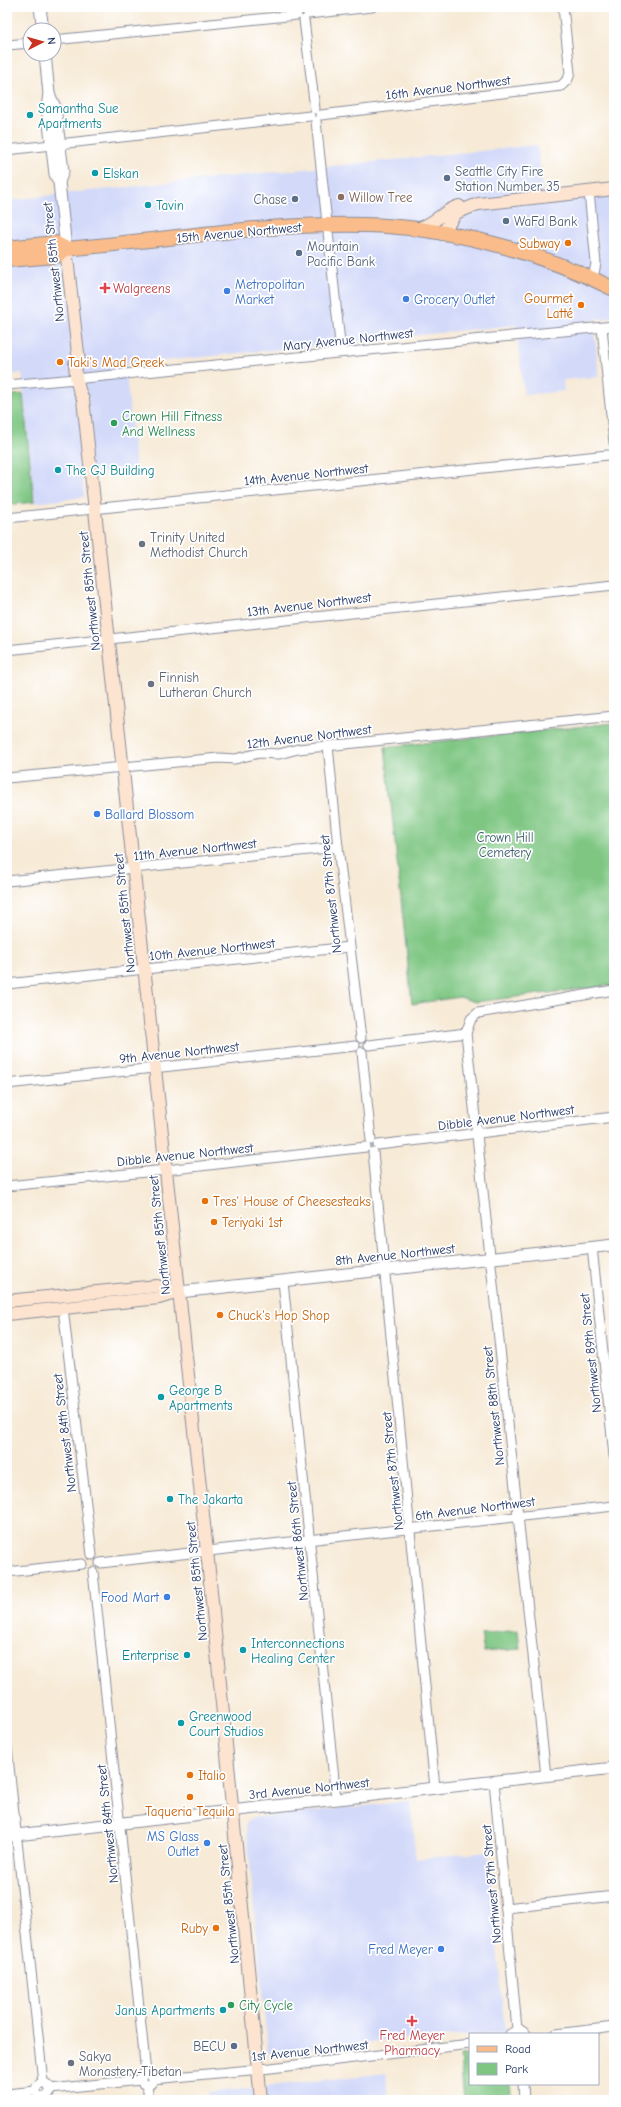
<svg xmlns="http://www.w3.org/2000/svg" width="621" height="2107" font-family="'Comic Neue',sans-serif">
  <rect width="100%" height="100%" fill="#fff"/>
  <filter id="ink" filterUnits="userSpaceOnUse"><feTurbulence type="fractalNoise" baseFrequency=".025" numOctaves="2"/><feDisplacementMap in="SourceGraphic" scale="8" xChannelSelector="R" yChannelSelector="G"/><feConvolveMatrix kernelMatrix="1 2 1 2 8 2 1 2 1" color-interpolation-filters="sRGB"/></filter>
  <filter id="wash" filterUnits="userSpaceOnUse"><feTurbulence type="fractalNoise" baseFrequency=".012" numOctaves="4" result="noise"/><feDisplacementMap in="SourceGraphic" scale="16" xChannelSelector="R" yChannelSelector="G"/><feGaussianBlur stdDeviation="0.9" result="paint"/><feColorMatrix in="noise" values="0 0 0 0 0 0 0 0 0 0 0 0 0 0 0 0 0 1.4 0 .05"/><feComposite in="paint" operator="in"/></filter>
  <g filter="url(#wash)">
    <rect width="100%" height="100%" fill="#f7ead6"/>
    <g fill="#d2d9f9">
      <polygon points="537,145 543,197 614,189 614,318 593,319 599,377 563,380 564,391 524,395 516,325 125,365 136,469 82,475 84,497 35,503 22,373 7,375 7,201 60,194"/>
      <polygon points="410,1801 416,1859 488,1851 505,2032 381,2041 268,2053 246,1823 251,1818"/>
      <polygon points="386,2073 388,2100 209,2100 208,2093"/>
    </g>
    <g fill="#7ec682" stroke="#4c7a70">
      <polygon points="23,394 34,502 7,505 7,396"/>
      <polygon points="614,723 614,985 475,1002 460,997 412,1004 385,747"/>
      <polygon points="518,1630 520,1649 484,1652 481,1634"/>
      <polygon points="470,2055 470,2084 510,2084 512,2100 464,2100 460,2056"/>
    </g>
  </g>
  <g filter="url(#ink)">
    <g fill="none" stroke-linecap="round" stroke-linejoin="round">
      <defs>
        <g id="minor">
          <polyline points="302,7 303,9"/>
          <polyline points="308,14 372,7"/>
          <polyline points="304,20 315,109"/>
          <polyline points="54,40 297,15"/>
          <polyline points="7,45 30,43"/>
          <polyline points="321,115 561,86 568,79 570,73 563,7"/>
          <polyline points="316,121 341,352"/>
          <polyline points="59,144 310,116"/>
          <polyline points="7,150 51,145"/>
          <polyline points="589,192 596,263 593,279"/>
          <polyline points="602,328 614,443"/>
          <polyline points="84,378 614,326"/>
          <polyline points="7,385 76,379"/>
          <polyline points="7,518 608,455"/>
          <polyline points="7,650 614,585"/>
          <polyline points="328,746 338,847 361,1038"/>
          <polyline points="7,778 219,758 235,759 259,753 279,754 298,749 614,716"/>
          <polyline points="7,881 338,847"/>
          <polyline points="7,984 349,947"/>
          <polyline points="466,1033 546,1776"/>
          <polyline points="369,1045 466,1033 471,1019 478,1013 614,990"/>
          <polyline points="362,1052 371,1140"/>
          <polyline points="7,1084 355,1046"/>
          <polyline points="378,1145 614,1117"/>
          <polyline points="373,1152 435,1788"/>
          <polyline points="7,1186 166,1170 366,1147"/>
          <polyline points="592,1247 614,1456"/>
          <polyline points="283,1281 336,1799"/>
          <polyline points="63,1308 92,1555"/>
          <polyline points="100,1563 614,1506"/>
          <polyline points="7,1572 82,1564"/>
          <polyline points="93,1572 146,2073"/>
          <polyline points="7,1748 43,2082"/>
          <polyline points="494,1781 517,2029"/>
          <polyline points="506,1908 614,1896"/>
          <polyline points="510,2034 519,2029 526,2034"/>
          <polyline points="556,2034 614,2027"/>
          <circle cx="147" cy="2079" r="6"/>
          <polyline points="153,2079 271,2068 470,2044"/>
          <circle cx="43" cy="2090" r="7"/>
          <polyline points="523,2084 524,2100"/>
          <polyline points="147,2085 149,2100"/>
          <polyline points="50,2089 141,2080"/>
          <polyline points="7,2094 36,2091"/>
        </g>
        <g id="tertiary">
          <polyline points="40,7 43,30"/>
          <polyline points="45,54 49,94 47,107 55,174 59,182 66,249"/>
          <polyline points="49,94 55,107 63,171 59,182"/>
          <polyline points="179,1292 614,1245"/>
          <polyline points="7,1836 614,1768"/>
        </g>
        <g id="secondary">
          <path d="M 416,229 C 433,226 442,211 459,206"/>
          <polyline points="442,234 456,213 478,204 614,189"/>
          <path d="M 66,249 L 79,362 L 75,364 C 76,377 77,388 83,399 L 208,1561 L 261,2100"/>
          <polyline points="7,1301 157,1286 179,1292"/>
          <polyline points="7,1314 159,1298 179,1292"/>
        </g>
        <g id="primary">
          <polyline points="7,248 55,243 66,249"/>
          <path d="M 7,260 L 56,256 L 66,249 C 165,240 264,223 364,225 C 449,227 538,251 614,289"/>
        </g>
      </defs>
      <use href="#minor" stroke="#898c9a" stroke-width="11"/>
      <use href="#tertiary" stroke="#898c9a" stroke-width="13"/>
      <use href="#secondary" stroke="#898c9a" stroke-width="14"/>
      <use href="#primary" stroke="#898c9a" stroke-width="16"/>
      <use href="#minor" stroke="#fff" stroke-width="9"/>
      <use href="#tertiary" stroke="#fff" stroke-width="11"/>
      <use href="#secondary" stroke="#fde4d0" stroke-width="12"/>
      <use href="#primary" stroke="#f9bc8a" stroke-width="14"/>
    </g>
  </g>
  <g fill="#0f9aa8" stroke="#fff" stroke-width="1.5">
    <circle cx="30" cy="115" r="4"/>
    <circle cx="95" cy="173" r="4"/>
    <circle cx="148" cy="205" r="4"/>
    <circle cx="58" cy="470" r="4"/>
    <circle cx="161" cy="1397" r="4"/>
    <circle cx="170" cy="1499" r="4"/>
    <circle cx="243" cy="1650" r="4"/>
    <circle cx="187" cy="1655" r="4"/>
    <circle cx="181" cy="1723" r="4"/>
    <circle cx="223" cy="2010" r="4"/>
  </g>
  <g fill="#5c6f8a" stroke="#fff" stroke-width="1.5">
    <circle cx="447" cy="178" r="4"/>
    <circle cx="295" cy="199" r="4"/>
    <circle cx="506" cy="221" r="4"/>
    <circle cx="299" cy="253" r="4"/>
    <circle cx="234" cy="2046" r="4"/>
  </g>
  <circle fill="#8d6e63" stroke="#fff" stroke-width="1.5" cx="341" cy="197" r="4"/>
  <g fill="#e8710a" stroke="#fff" stroke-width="1.5">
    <circle cx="568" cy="243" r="4"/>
    <circle cx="581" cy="305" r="4"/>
    <circle cx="60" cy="362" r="4"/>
    <circle cx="205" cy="1201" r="4"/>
    <circle cx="214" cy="1222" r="4"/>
    <circle cx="220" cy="1315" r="4"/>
    <circle cx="190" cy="1775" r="4"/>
    <circle cx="190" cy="1797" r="4"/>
    <circle cx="216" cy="1928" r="4"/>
  </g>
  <g fill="#e0444e" stroke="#fff" stroke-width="1.5">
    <path d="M103 282h4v4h4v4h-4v4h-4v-4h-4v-4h4z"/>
    <path d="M410 2015h4v4h4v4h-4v4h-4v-4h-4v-4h4z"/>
  </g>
  <g fill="#3f7fe0" stroke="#fff" stroke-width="1.5">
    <circle cx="227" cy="291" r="4"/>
    <circle cx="406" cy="299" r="4"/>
    <circle cx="97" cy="814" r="4"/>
    <circle cx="167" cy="1597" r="4"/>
    <circle cx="207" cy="1843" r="4"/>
    <circle cx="441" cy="1949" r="4"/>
  </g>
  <g fill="#2e9e5b" stroke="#fff" stroke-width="1.5">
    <circle cx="114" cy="423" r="4"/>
    <circle cx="231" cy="2005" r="4"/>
  </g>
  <g fill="#6b7280" stroke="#fff" stroke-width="1.5">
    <circle cx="142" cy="544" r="4"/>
    <circle cx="151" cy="684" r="4"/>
    <circle cx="71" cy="2063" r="4"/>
  </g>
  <g text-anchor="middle" stroke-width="3.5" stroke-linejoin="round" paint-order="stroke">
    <g font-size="13" fill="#1b2f5e" stroke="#fff">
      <text transform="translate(448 87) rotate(-7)" y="5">16th Avenue Northwest</text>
      <text transform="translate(239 232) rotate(-5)" y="5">15th Avenue Northwest</text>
      <text transform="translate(53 262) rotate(-96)" y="5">Northwest 85th Street</text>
      <text transform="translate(348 339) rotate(-6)" y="5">Mary Avenue Northwest</text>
      <text transform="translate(306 474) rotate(-6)" y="5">14th Avenue Northwest</text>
      <text transform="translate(89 591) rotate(-96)" y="5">Northwest 85th Street</text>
      <text transform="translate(309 604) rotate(-7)" y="5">13th Avenue Northwest</text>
      <text transform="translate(309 736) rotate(-7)" y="5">12th Avenue Northwest</text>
      <text transform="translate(195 849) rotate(-6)" y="5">11th Avenue Northwest</text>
      <text transform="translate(330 894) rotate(-96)" y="5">Northwest 87th Street</text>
      <text transform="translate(124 913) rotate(-96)" y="5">Northwest 85th Street</text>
      <text transform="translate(212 949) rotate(-6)" y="5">10th Avenue Northwest</text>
      <text transform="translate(179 1052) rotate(-6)" y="5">9th Avenue Northwest</text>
      <text transform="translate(506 1117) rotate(-7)" y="5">Dibble Avenue Northwest</text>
      <text transform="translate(185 1154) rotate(-6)" y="5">Dibble Avenue Northwest</text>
      <text transform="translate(159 1235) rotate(-96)" y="5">Northwest 85th Street</text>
      <text transform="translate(395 1254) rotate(-6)" y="5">8th Avenue Northwest</text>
      <text transform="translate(590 1353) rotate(-96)" y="5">Northwest 89th Street</text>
      <text transform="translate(493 1406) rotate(-96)" y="5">Northwest 88th Street</text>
      <text transform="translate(64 1433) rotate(-97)" y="5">Northwest 84th Street</text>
      <text transform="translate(392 1471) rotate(-96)" y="5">Northwest 87th Street</text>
      <text transform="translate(475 1508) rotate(-7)" y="5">6th Avenue Northwest</text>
      <text transform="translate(297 1541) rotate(-96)" y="5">Northwest 86th Street</text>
      <text transform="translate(196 1581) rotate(-96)" y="5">Northwest 85th Street</text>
      <text transform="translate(309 1788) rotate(-6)" y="5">3rd Avenue Northwest</text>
      <text transform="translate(107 1824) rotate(-96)" y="5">Northwest 84th Street</text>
      <text transform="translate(491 1884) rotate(-95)" y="5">Northwest 87th Street</text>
      <text transform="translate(228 1904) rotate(-96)" y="5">Northwest 85th Street</text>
      <text transform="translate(310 2050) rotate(-6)" y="5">1st Avenue Northwest</text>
    </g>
    <g font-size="13" fill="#0d838f" stroke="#fff" text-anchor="start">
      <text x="38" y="113">Samantha Sue<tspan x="38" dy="15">Apartments</tspan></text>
      <text x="103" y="178">Elskan</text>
      <text x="156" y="210">Tavin</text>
      <text x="66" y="475">The GJ Building</text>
      <text x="169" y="1395">George B<tspan x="169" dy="15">Apartments</tspan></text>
      <text x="178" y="1504">The Jakarta</text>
      <text x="251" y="1648">Interconnections<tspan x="251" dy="15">Healing Center</tspan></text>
      <text x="179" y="1660" text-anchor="end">Enterprise</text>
      <text x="189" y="1721">Greenwood<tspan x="189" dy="15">Court Studios</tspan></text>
      <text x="215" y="2015" text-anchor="end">Janus Apartments</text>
    </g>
    <g font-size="13" fill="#4e5e75" stroke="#fff" text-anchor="start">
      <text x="455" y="176">Seattle City Fire<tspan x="455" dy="15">Station Number 35</tspan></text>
      <text x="287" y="204" text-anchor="end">Chase</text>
      <text x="514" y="226">WaFd Bank</text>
      <text x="307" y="251">Mountain<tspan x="307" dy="15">Pacific Bank</tspan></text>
      <text x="226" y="2051" text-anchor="end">BECU</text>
    </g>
    <g font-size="13" fill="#785e54" stroke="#fff" text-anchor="start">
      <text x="349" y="202">Willow Tree</text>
    </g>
    <g font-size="13" fill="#c56008" stroke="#fff" text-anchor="start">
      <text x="560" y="248" text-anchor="end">Subway</text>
      <text x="573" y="303" text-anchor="end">Gourmet<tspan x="573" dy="15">Latté</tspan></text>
      <text x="68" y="367">Taki's Mad Greek</text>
      <text x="213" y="1206">Tres' House of Cheesesteaks</text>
      <text x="222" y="1227">Teriyaki 1st</text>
      <text x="228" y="1320">Chuck's Hop Shop</text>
      <text x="198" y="1780">Italio</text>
      <text x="190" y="1816" text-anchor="middle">Taqueria Tequila</text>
      <text x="208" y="1933" text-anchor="end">Ruby</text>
    </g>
    <g font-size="13" fill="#366cbe" stroke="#fff" text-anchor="start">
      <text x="235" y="289">Metropolitan<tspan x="235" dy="15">Market</tspan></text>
      <text x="414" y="304">Grocery Outlet</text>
      <text x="105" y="819">Ballard Blossom</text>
      <text x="159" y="1602" text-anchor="end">Food Mart</text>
      <text x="199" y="1841" text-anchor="end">MS Glass<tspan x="199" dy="15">Outlet</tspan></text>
      <text x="433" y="1954" text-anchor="end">Fred Meyer</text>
    </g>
    <g font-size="13" fill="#be3a42" stroke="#fff" text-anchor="start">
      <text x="113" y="293">Walgreens</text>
      <text x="412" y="2040" text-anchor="middle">Fred Meyer<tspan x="412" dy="15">Pharmacy</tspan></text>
    </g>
    <g font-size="13" fill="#27864d" stroke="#fff" text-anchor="start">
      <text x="122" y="421">Crown Hill Fitness<tspan x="122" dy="15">And Wellness</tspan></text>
      <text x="239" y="2010">City Cycle</text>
    </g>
    <g font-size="13" fill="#5b616d" stroke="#fff" text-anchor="start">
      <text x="150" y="542">Trinity United<tspan x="150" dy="15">Methodist Church</tspan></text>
      <text x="159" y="682">Finnish<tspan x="159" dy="15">Lutheran Church</tspan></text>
      <text x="79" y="2061">Sakya<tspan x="79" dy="15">Monastery-Tibetan</tspan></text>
    </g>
    <g font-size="13" fill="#395c69" stroke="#fff">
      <text x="505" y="842">Crown Hill<tspan x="505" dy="15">Cemetery</tspan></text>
    </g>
  </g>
  <rect width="621" height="2107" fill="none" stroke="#fff" stroke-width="24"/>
  <rect x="469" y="2033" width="130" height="52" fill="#ffffff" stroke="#a4acbf"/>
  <rect x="477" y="2046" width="20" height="6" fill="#f9bc8a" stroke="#a4acbf"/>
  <text x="505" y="2053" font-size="12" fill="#1b2f5e">Road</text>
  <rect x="477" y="2063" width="20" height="12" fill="#7ec682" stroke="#a4acbf"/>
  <text x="505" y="2073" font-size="12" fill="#1b2f5e">Park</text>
  <g transform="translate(42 42) rotate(84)"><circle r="19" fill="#ffffff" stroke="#a4acbf"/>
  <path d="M0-3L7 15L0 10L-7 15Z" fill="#c8321e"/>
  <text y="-6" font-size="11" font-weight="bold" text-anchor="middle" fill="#1b2f5e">N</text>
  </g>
</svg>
